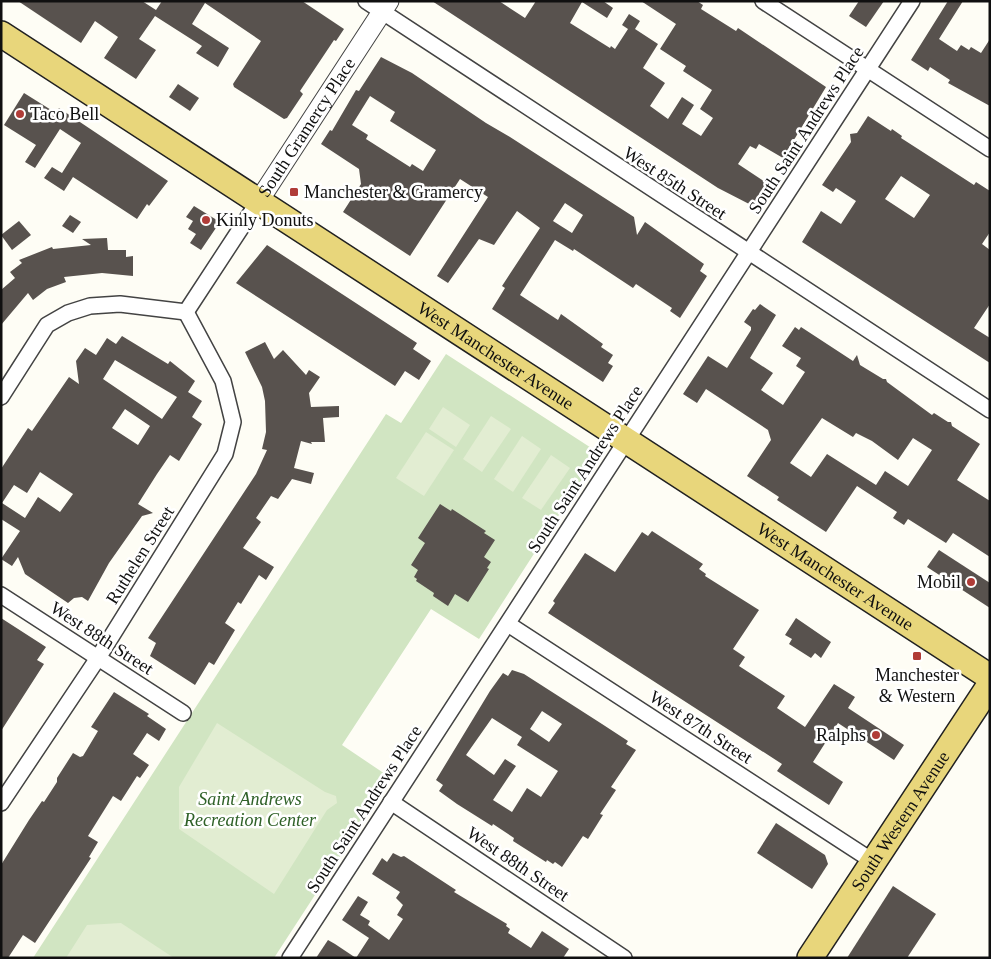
<svg xmlns="http://www.w3.org/2000/svg" width="991" height="959" font-family="Georgia,serif">
  <rect width="100%" height="100%" fill="#fefdf5"/>
  <polygon fill="#d1e5c2" points="446,354 599,453 479,639 431,609 342,745 391,778 274,958 33,958 386,414 401,423"/>
  <g fill="#e2edd2">
    <polygon points="443,407 470,425 456,447 429,429"/>
    <polygon points="491,416 511,429 482,472 463,459"/>
    <polygon points="426,432 454,450 424,496 396,478"/>
    <polygon points="522,436 541,449 513,492 494,479"/>
    <polygon points="551,455 570,468 541,510 522,498"/>
    <polygon points="217,723 325,792 336,796 337,803 327,810 274,894 179,829 179,787"/>
    <polygon points="121,923 174,958 66,958 87,925"/>
  </g>
  <g fill="#58524e" fill-rule="evenodd">
    <polygon points="18,1 142,1 156,10 162,1 302,1 344,29 336,41 334,40 300,91 303,94 287,118 284,119 234,87 233,84 261,41 205,3 192,24 229,48 218,67 196,53 202,46 155,16 139,39 156,50 136,79 104,58 118,37 95,21 81,43"/>
    <polygon points="432,1 499,1 525,18 536,1 603,1 613,8 607,18 582,2 570,23 610,48 611,46 615,49 628,29 622,25 629,14 640,21 635,29 658,44 643,68 665,83 650,106 668,119 682,97 694,105 682,124 701,136 713,118 700,109 712,90 683,71 686,66 660,49 676,24 641,1 697,1 703,5 701,9 736,31 738,28 826,87 783,158 759,144 756,149 750,146 738,164 768,184 753,206 718,188"/>
    <polygon points="859,1 884,1 866,27 849,16"/>
    <polygon points="948,1 963,1 939,39 957,51 961,45 969,50 971,47 981,53 990,39 990,106 948,83 950,80 930,67 928,71 911,60"/>
    <path d="M 381,57 L 412,73 L 486,123 L 510,137 L 634,217 L 637,235 L 645,222 L 704,264 L 700,271 L 707,276 L 680,318 L 670,311 L 672,308 L 636,284 L 633,288 L 574,249 L 573,251 L 555,240 L 520,295 L 558,320 L 561,314 L 603,344 L 601,347 L 613,355 L 608,363 L 613,366 L 603,382 L 492,309 L 505,288 L 502,286 L 540,228 L 517,211 L 494,245 L 479,239 L 448,283 L 437,276 L 488,197 L 460,179 L 410,256 L 343,212 L 361,184 L 359,169 L 321,144 L 330,130 L 332,131 L 356,90 L 359,91 ZM 370,96 L 395,112 L 390,121 L 436,150 L 423,171 L 412,164 L 410,167 L 366,139 L 368,135 L 352,125 ZM 565,203 L 583,215 L 572,233 L 553,221 Z"/>
    <polygon points="178,84 199,98 190,111 169,97"/>
    <polygon points="24,93 56,113 59,108 168,181 149,206 147,204 137,219 73,177 64,191 44,178 52,167 62,173 81,143 60,129 35,168 25,162 36,145 4,125"/>
    <path d="M 868,116 L 891,131 L 892,129 L 902,136 L 901,138 L 974,185 L 976,182 L 990,191 L 990,232 L 982,244 L 990,250 L 990,304 L 974,328 L 990,338 L 990,363 L 802,242 L 821,211 L 841,224 L 856,201 L 836,188 L 833,192 L 822,185 L 851,142 L 850,134 L 857,133 ZM 901,176 L 930,195 L 914,218 L 885,199 Z"/>
    <polygon points="194,206 220,222 201,250 190,243 196,234 188,229 193,221 186,217"/>
    <polygon points="70,215 81,222 73,233 62,226"/>
    <polygon points="19,221 31,235 12,250 1,235"/>
    <polygon points="107,238 108,250 126,250 126,257 133,256 133,276 102,273 64,277 66,282 47,289 33,300 28,293 1,325 1,290 15,278 10,272 22,263 19,260 52,247 53,249 91,245 82,239"/>
    <polygon points="267,245 417,343 413,349 431,361 419,380 405,371 395,386 236,283"/>
    <path d="M 760,304 L 776,315 L 750,358 L 773,373 L 761,390 L 783,405 L 805,372 L 796,366 L 801,358 L 782,346 L 795,327 L 799,330 L 801,327 L 853,361 L 857,355 L 860,365 L 883,379 L 886,379 L 887,382 L 932,415 L 934,413 L 948,422 L 951,422 L 952,426 L 980,444 L 957,480 L 990,501 L 990,557 L 953,533 L 946,543 L 908,519 L 904,525 L 893,518 L 897,512 L 857,486 L 826,532 L 777,500 L 779,497 L 747,476 L 771,440 L 768,430 L 706,389 L 697,403 L 683,394 L 708,356 L 727,368 L 751,330 L 751,327 L 744,322 L 753,309 L 755,310 ZM 822,418 L 853,437 L 856,433 L 872,441 L 898,460 L 913,438 L 932,450 L 908,486 L 885,471 L 876,485 L 827,454 L 811,477 L 790,463 Z"/>
    <path d="M 122,336 L 168,364 L 170,361 L 195,381 L 188,392 L 202,401 L 192,417 L 202,424 L 179,461 L 170,455 L 157,474 L 138,504 L 153,513 L 142,516 L 109,563 L 88,601 L 82,597 L 74,598 L 68,603 L 25,574 L 18,557 L 12,566 L 1,559 L 20,531 L 1,519 L 1,469 L 28,428 L 32,431 L 69,377 L 79,384 L 76,361 L 85,348 L 96,355 L 107,338 L 116,344 ZM 115,360 L 177,397 L 162,419 L 103,379 ZM 125,409 L 150,426 L 138,445 L 112,428 ZM 40,472 L 73,494 L 60,512 L 38,497 L 25,518 L 2,503 L 14,485 L 27,493 Z"/>
    <polygon points="265,342 274,359 283,350 306,375 309,370 320,377 309,393 311,407 339,406 339,417 323,418 325,442 311,442 312,444 301,441 294,468 314,473 311,484 292,479 278,499 271,496 256,518 261,522 243,548 274,567 266,580 259,575 241,604 238,602 225,623 235,630 214,665 209,662 195,685 150,656 156,643 148,638 256,474 267,450 262,449 266,432 265,401 262,387 245,352"/>
    <polygon points="440,504 451,511 452,509 486,531 484,533 495,540 484,557 491,562 487,568 489,569 468,602 455,594 448,606 433,596 434,593 416,581 417,579 414,577 418,570 411,565 425,543 418,538"/>
    <polygon points="652,531 703,564 699,569 706,574 705,576 759,610 733,649 745,657 739,666 785,696 777,708 805,727 834,684 855,697 848,708 904,745 894,760 838,723 813,762 843,782 829,805 777,771 782,764 548,613 555,603 553,601 585,553 615,572 642,532 648,536"/>
    <polygon points="939,550 990,583 990,608 927,567"/>
    <polygon points="1,618 46,647 37,660 44,664 1,731"/>
    <polygon points="796,618 831,642 821,658 815,653 811,658 789,644 792,639 785,635"/>
    <path d="M 512,670 L 524,674 L 602,724 L 628,741 L 626,744 L 636,750 L 611,787 L 616,790 L 600,814 L 603,815 L 588,839 L 583,836 L 562,867 L 555,862 L 553,864 L 547,860 L 546,862 L 513,841 L 514,838 L 493,824 L 492,826 L 457,804 L 439,791 L 443,785 L 436,780 L 490,691 L 503,673 L 508,676 ZM 542,711 L 562,724 L 549,742 L 530,729 ZM 492,718 L 522,737 L 517,745 L 558,771 L 541,797 L 527,788 L 512,812 L 493,800 L 516,766 L 505,759 L 494,775 L 466,755 Z"/>
    <polygon points="114,692 149,714 147,716 166,729 159,741 147,733 133,754 149,765 140,778 137,776 121,801 113,796 88,836 98,842 89,857 91,858 35,943 23,935 8,958 1,958 1,865 29,820 42,801 44,802 57,782 57,778 73,753 80,757 83,756 98,731 91,727"/>
    <polygon points="776,823 825,855 828,864 812,889 757,853"/>
    <polygon points="393,853 401,857 404,856 456,890 454,892 507,924 506,926 510,929 508,933 531,948 542,931 569,949 563,958 356,958 369,938 342,920 358,896 368,902 360,915 370,921 368,925 389,940 403,919 397,915 403,905 396,898 400,892 372,874 382,858 387,862"/>
    <polygon points="893,886 936,914 907,958 847,958"/>
    <polygon points="328,940 335,944 356,958 316,958"/>
  </g>
  <g fill="none" stroke-linecap="round" stroke-linejoin="round">
    <defs>
      <g id="minor">
        <polyline points="366,1 990,410"/>
        <polyline points="763,1 990,149"/>
        <polyline points="186,312 258,202"/>
        <polyline points="1,397 47,325 68,313 90,306 120,304 186,312"/>
        <polyline points="1,595 183,713"/>
        <polyline points="508,624 874,862"/>
        <polyline points="391,802 624,958"/>
        <polyline points="1,803 98,658 225,454 233,422 223,381 186,312"/>
        <polyline points="290,958 912,1"/>
      </g>
      <g id="tertiary">
        <path id="s1" d="M 258,202 L 389,1"/>
      </g>
      <g id="primary">
        <path id="s2" d="M 1,34 L 990,677"/>
        <path id="s3" d="M 810,958 L 990,685"/>
      </g>
    </defs>
    <use href="#minor" stroke="#434343" stroke-width="18"/>
    <use href="#tertiary" stroke="#434343" stroke-width="21"/>
    <use href="#primary" stroke="#212121" stroke-width="28"/>
    <use href="#minor" stroke="#fff" stroke-width="15"/>
    <use href="#tertiary" stroke="#fff" stroke-width="19"/>
    <use href="#primary" stroke="#e8d67b" stroke-width="25"/>
  </g>
  <g fill="#b03c38" stroke="#fff" stroke-width="2">
    <circle cx="20" cy="114" r="5"/>
    <rect x="289" y="187" width="10" height="10" rx="2.5"/>
    <circle cx="206" cy="220" r="5"/>
    <circle cx="971" cy="582" r="5"/>
    <rect x="912" y="651" width="10" height="10" rx="2.5"/>
    <circle cx="876" cy="735" r="5"/>
  </g>
  <g text-anchor="middle" stroke-width="5" stroke-linejoin="round" paint-order="stroke">
    <g font-size="18" fill="#101010" stroke="#fff" text-anchor="start">
      <text x="30" y="120">Taco Bell</text>
      <text x="304" y="198">Manchester &amp; Gramercy</text>
      <text x="216" y="226">Kinly Donuts</text>
      <text x="961" y="588" text-anchor="end">Mobil</text>
      <text x="917" y="681" text-anchor="middle">Manchester<tspan x="917" dy="21">&amp; Western</tspan></text>
      <text x="866" y="741" text-anchor="end">Ralphs</text>
    </g>
    <g font-size="18" fill="#101010" stroke="#fff">
      <text dy="6" stroke="none"><textPath href="#s1" startOffset="89">South Gramercy Place</textPath></text>
      <text transform="translate(806 130) rotate(-57)" y="6">South Saint Andrews Place</text>
      <text transform="translate(675 183) rotate(33)" y="6">West 85th Street</text>
      <text dy="6" stroke="none"><textPath href="#s2" startOffset="590">West Manchester Avenue</textPath></text>
      <text transform="translate(585 469) rotate(-57)" y="6">South Saint Andrews Place</text>
      <text transform="translate(140 555) rotate(-58)" y="6">Ruthelen Street</text>
      <text dy="6" stroke="none"><textPath href="#s2" startOffset="995">West Manchester Avenue</textPath></text>
      <text transform="translate(102 638) rotate(33)" y="6">West 88th Street</text>
      <text transform="translate(701 727) rotate(33)" y="6">West 87th Street</text>
      <text transform="translate(364 809) rotate(-57)" y="6">South Saint Andrews Place</text>
      <text dy="6" stroke="none"><textPath href="#s3" startOffset="164">South Western Avenue</textPath></text>
      <text transform="translate(518 864) rotate(34)" y="6">West 88th Street</text>
    </g>
    <g font-size="18" font-style="italic" fill="#2f6128" stroke="#fff">
      <text x="250" y="805">Saint Andrews<tspan x="250" dy="21">Recreation Center</tspan></text>
    </g>
  </g>
  <rect width="991" height="959" fill="none" stroke="#101010" stroke-width="5"/>
</svg>
